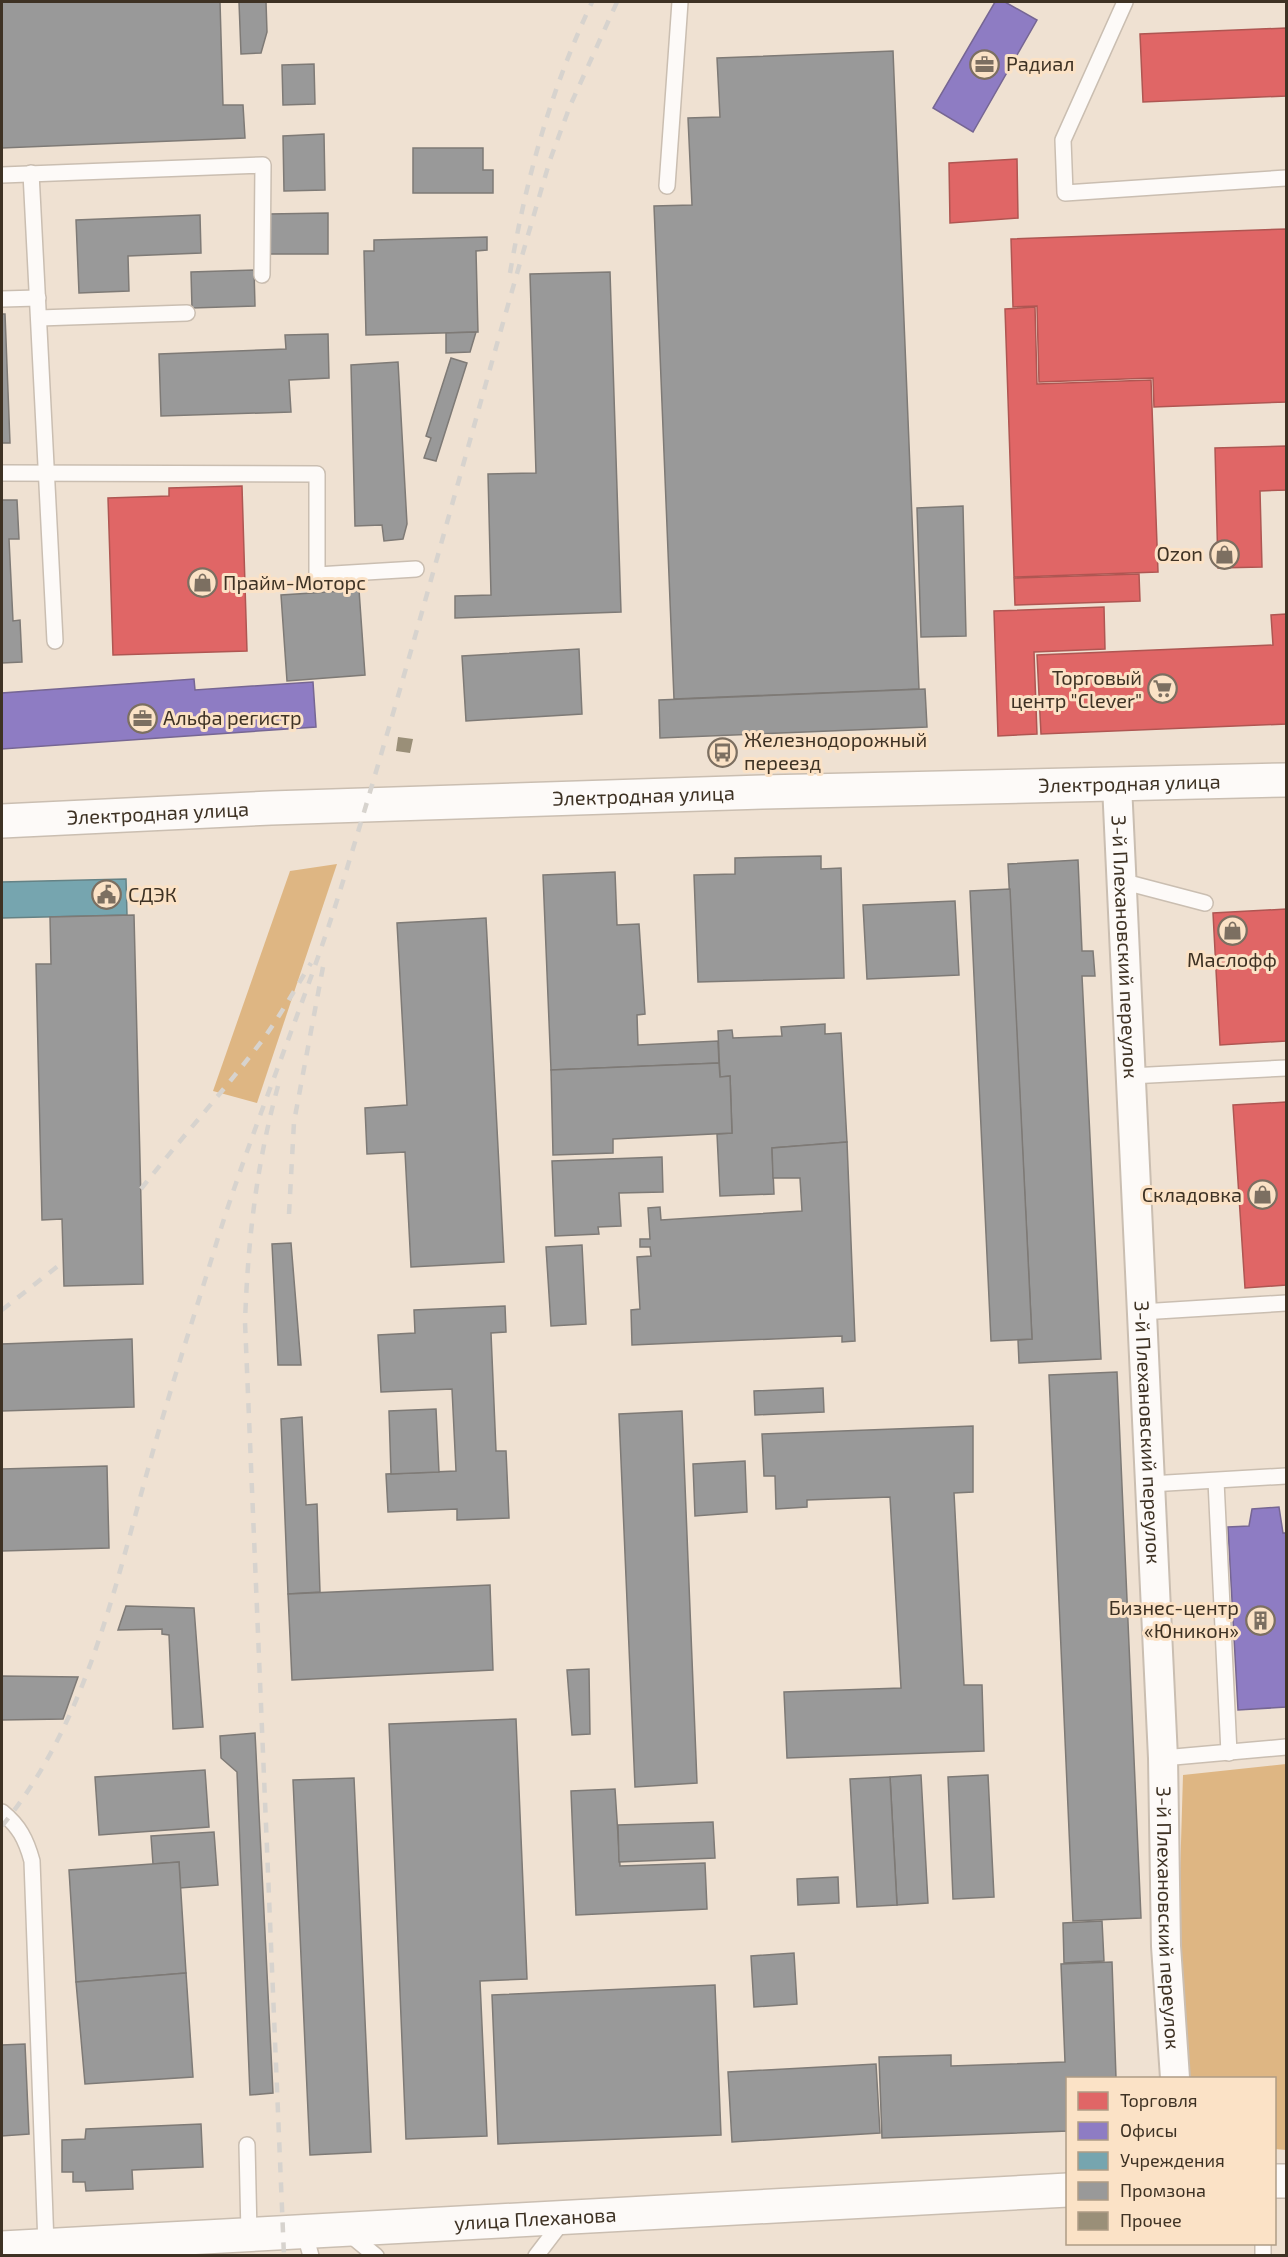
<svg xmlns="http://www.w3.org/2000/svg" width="1288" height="2257" font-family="'Exo 2',sans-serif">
  <rect width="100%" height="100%" fill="#efe1d2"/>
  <g fill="#deb683">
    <polygon points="337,864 257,1103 213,1091 290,871"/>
    <polygon points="1286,1764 1286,2150 1275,2149 1274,2078 1185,2078 1178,1945 1183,1775"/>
  </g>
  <g fill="#e06666" stroke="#af5652" stroke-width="1.5">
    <polygon points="1286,28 1286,96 1143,102 1140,34"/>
    <polygon points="1017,159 1018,218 950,223 949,163"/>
    <polygon points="1286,229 1286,402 1154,407 1153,378 1039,382 1037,306 1013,307 1011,239"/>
    <polygon points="1035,307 1037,384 1151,380 1158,572 1014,577 1005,309"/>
    <polygon points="1286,446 1286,490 1260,491 1262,567 1218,568 1215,448"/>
    <polygon points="242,486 247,651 113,655 108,498 169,496 169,488"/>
    <polygon points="1139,574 1140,601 1015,605 1014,578"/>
    <polygon points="1104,607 1105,649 1034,652 1037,734 998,736 994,611"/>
    <polygon points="1286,614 1286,724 1041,734 1037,655 1273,645 1271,615"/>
    <polygon points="1286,909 1286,1041 1220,1045 1213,913"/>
    <polygon points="1286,1102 1286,1285 1245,1288 1233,1105"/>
  </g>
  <g fill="#8e7cc3" stroke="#766693" stroke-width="1.5">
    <polygon points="995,2 1005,2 1037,20 973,132 933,108"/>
    <polygon points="194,679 195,690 313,682 316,727 2,749 2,693"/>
    <polygon points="1279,1507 1283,1533 1286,1533 1286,1707 1238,1710 1228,1527 1249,1526 1252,1509"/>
  </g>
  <polygon fill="#76a5af" stroke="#658285" stroke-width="1.5" points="126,879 127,915 2,918 2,882"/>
  <g fill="#999" stroke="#7e7a76" stroke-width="1.5">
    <polygon points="2,2 220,2 223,105 243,105 245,138 2,148"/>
    <polygon points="239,2 266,2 267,32 261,53 241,54"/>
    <polygon points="893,51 919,689 674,699 654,206 692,205 688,118 720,117 717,58"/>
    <polygon points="314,64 315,104 283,105 282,65"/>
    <polygon points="324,134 325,190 284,191 283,136"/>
    <polygon points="413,148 483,148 483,170 493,170 493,193 413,193"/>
    <polygon points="328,213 328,254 269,254 269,214"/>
    <polygon points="200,215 201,253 128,256 129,291 79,293 76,220"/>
    <polygon points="487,237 487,250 476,251 478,332 366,335 364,251 374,251 374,240"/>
    <polygon points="254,270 255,306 192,308 191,272"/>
    <polygon points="610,272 621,612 455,618 455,596 491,595 488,474 536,473 530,274"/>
    <polygon points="2,314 5,314 10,443 2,443"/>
    <polygon points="476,332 470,352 446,353 446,333"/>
    <polygon points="328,334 329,378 289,380 291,412 161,416 159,354 286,349 285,335"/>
    <polygon points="451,358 467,363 436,461 424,458 431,438 426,436"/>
    <polygon points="398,362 407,524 403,539 384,541 382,525 355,526 351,365"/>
    <polygon points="2,500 17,500 19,539 9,539 13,621 20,620 22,662 2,663"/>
    <polygon points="963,506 966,636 921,637 917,508"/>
    <polygon points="359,590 365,675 287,681 281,595"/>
    <polygon points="579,649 582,714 466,721 462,656"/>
    <polygon points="925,689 927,727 660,738 659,700"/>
    <polygon points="821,856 821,869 841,868 844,978 698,982 694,875 735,874 735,858"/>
    <polygon points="1078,860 1082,951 1093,951 1095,976 1082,976 1101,1359 1019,1363 1018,1340 1032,1339 1008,864"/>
    <polygon points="615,872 617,925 639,924 645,1014 637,1015 638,1045 718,1041 719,1063 551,1070 543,875"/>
    <polygon points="1010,889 1032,1339 991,1341 970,891"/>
    <polygon points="955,901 959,975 867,979 863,905"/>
    <polygon points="134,915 143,1284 64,1286 62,1219 42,1220 36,964 51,964 50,917"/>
    <polygon points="486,918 504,1262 411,1267 405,1152 367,1154 365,1108 407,1105 397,923"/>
    <polygon points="825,1024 825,1034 841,1033 847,1142 772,1148 774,1194 720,1196 717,1134 732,1133 730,1076 720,1077 718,1031 732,1030 733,1038 782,1036 781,1027"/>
    <polygon points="719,1063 720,1077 730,1076 732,1133 613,1139 613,1153 553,1155 551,1070"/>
    <polygon points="847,1142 855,1341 842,1342 842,1336 632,1345 631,1310 640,1309 637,1257 651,1256 650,1247 640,1247 640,1239 650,1239 648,1208 660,1207 661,1220 802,1211 800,1178 773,1178 772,1148"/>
    <polygon points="662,1157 663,1192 619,1193 621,1226 598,1227 599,1234 555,1236 552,1161"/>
    <polygon points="291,1243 301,1365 278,1365 272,1244"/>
    <polygon points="582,1245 586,1324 551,1326 546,1247"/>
    <polygon points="505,1306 506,1332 491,1333 496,1451 506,1451 509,1518 457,1520 457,1509 388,1512 386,1474 456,1471 452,1389 381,1392 378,1335 415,1333 414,1310"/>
    <polygon points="132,1339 134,1407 2,1411 2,1344"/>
    <polygon points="1117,1372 1141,1918 1073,1921 1049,1375"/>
    <polygon points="823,1388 824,1412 755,1415 754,1391"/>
    <polygon points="436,1409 439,1472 391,1474 389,1411"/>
    <polygon points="682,1411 697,1783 635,1787 619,1414"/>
    <polygon points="302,1417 306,1505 317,1504 320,1592 288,1594 281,1419"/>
    <polygon points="973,1426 973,1492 954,1493 964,1685 982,1685 984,1751 787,1758 784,1692 901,1688 890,1497 807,1500 807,1507 776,1509 775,1476 764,1476 762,1434"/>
    <polygon points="745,1461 747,1512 695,1516 693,1464"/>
    <polygon points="107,1466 109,1548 2,1551 2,1469"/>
    <polygon points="490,1585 493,1670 292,1680 288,1594"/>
    <polygon points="126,1606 194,1608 203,1727 173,1729 169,1635 162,1634 162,1629 118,1630"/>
    <polygon points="589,1669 590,1734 572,1735 567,1670"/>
    <polygon points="2,1676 78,1677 63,1719 2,1720"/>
    <polygon points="516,1719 527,1979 480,1981 487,2136 406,2139 389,1724"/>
    <polygon points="255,1733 273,2093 250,2095 237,1772 221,1758 220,1736"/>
    <polygon points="205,1770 209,1827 99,1835 95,1777"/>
    <polygon points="921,1775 928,1903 897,1905 890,1777"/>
    <polygon points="988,1775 994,1897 953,1899 948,1777"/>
    <polygon points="890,1777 897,1905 857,1907 850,1779"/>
    <polygon points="354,1778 371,2152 310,2155 293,1780"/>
    <polygon points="615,1789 620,1866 705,1863 707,1909 576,1915 571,1791"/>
    <polygon points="713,1822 715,1858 619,1862 618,1825"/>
    <polygon points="214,1832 218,1885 180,1888 179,1862 153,1864 151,1836"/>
    <polygon points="179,1862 186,1973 76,1982 69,1870"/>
    <polygon points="838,1877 839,1903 798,1905 797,1879"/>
    <polygon points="1102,1921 1104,1961 1064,1963 1063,1923"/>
    <polygon points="794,1953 797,2004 754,2007 751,1956"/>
    <polygon points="1112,1962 1116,2078 1068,2078 1068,2131 882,2138 879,2057 951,2055 951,2066 1065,2062 1061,1964"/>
    <polygon points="186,1973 193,2077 85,2084 76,1982"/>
    <polygon points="715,1985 721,2135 498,2144 492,1995"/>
    <polygon points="25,2044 29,2134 2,2136 2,2045"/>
    <polygon points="876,2064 880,2133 732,2142 728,2072"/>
    <polygon points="201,2124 203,2167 132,2170 133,2189 86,2191 85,2182 73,2182 73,2172 62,2172 62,2140 85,2139 86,2129"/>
  </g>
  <polygon fill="#9a8f78" points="398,737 413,739 410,753 396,751"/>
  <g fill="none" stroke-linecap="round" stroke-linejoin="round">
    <defs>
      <g id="lane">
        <polyline points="1125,2 1063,140 1065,193 1286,178"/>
        <polyline points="31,173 55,641"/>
        <polyline points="2,175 263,165 262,275"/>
        <polyline points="667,186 680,2"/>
        <polyline points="2,299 38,298"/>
        <polyline points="39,318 187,313"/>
        <polyline points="2,473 317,474 317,575 416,569"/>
        <polyline points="1121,881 1205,903"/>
        <polyline points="1130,1076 1286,1068"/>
        <polyline points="1141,1312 1286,1303"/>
        <polyline points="1216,1481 1229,1753"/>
        <polyline points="1150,1484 1286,1476"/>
        <polyline points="1163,1758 1286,1747"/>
        <path d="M 2,1812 C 19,1826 26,1839 32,1861 L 46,2245"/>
        <polyline points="247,2145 249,2234"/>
        <polyline points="304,2231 311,2256"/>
        <polyline points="348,2233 376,2256"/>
        <polyline points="1263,2244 1263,2256"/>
        <polyline points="536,2256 565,2218"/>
      </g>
      <g id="street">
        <path id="s1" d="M 1117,785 L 1163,1758 L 1166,1946 L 1175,2078"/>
      </g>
      <g id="secondary">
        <path id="s2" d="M 2,821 L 271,808 L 762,792 L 1286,780"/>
        <polyline points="1274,2181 1286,2181"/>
        <path id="s3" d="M 2,2248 L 1068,2190"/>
      </g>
    </defs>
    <use href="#lane" stroke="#cabeb1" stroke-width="18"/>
    <use href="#street" stroke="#cabeb1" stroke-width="32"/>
    <use href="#secondary" stroke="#cabeb1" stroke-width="36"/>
    <use href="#lane" stroke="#fdfaf8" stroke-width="15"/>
    <use href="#street" stroke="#fdfaf8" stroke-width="28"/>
    <use href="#secondary" stroke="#fdfaf8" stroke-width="33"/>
    <g stroke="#d7d3ce" stroke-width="4.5" stroke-dasharray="10 10" stroke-linecap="butt">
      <path d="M 510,273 C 527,175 550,92 592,2"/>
      <path d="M 278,1086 C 256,1166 248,1240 245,1322 L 284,2256"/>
      <path d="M 141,1189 C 181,1138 225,1090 264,1038 C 281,1014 296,988 311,963"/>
      <polyline points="289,1214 294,1122 323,967"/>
      <polyline points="2,1310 63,1262"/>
      <path d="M 2,1826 C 86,1723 113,1594 148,1469 C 169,1392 194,1317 217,1241 C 254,1122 303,1009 340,891 C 415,649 478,403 550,160 L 570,106 L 617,2"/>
      <polyline points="2,2040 3,2040"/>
    </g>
  </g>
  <defs>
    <symbol id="office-ring" viewBox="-11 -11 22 22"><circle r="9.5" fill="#fbe2c6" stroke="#7c6f61" stroke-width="1.5"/><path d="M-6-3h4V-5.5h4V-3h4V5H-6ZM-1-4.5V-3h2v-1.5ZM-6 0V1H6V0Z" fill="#7c6f61"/></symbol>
    <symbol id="shop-ring" viewBox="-11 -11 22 22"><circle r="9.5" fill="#fbe2c6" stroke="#7c6f61" stroke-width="1.5"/><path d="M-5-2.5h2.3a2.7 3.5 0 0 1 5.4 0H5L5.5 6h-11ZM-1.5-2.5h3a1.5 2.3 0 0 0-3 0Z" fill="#7c6f61"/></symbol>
    <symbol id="supermarket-ring" viewBox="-11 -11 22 22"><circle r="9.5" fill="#fbe2c6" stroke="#7c6f61" stroke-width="1.5"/><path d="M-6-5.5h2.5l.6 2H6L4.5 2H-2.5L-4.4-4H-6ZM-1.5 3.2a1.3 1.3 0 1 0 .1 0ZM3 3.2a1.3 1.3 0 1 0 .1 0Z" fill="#7c6f61"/></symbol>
    <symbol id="bus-ring" viewBox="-11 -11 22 22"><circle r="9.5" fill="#fbe2c6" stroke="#7c6f61" stroke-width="1.5"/><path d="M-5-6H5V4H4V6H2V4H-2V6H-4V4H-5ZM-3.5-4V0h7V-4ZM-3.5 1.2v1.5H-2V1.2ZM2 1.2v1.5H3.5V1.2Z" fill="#7c6f61"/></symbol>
    <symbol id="civic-ring" viewBox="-11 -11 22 22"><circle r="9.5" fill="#fbe2c6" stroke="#7c6f61" stroke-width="1.5"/><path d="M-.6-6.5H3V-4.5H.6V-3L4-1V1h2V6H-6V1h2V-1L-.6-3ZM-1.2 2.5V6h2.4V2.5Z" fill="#7c6f61"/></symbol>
    <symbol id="building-ring" viewBox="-11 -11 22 22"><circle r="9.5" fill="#fbe2c6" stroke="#7c6f61" stroke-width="1.5"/><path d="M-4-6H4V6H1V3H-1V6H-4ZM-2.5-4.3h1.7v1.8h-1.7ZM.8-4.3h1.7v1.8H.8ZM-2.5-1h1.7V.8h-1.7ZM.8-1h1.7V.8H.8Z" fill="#7c6f61"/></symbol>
  </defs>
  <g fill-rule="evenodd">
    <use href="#office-ring" x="968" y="48" width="33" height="33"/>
    <use href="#shop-ring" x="1208" y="538" width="33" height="33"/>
    <use href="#shop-ring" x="186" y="566" width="33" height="33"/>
    <use href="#supermarket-ring" x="1146" y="672" width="33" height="33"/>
    <use href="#office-ring" x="126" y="702" width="33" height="33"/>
    <use href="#bus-ring" x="706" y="736" width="33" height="33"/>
    <use href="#civic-ring" x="90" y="878" width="33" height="33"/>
    <use href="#shop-ring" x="1216" y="914" width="33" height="33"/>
    <use href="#shop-ring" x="1246" y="1178" width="33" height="33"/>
    <use href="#building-ring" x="1244" y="1604" width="33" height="33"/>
  </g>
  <g text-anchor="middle" stroke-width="6" stroke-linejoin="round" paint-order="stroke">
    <g font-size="20" fill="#3e3224" stroke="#fbe2c6" text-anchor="start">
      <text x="1006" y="71">Радиал</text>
      <text x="1203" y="561" text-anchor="end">Ozon</text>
      <text x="223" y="590">Прайм-Моторс</text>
      <text x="1142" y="685" text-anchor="end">Торговый<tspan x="1142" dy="23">центр "Clever"</tspan></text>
      <text x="163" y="725">Альфа регистр</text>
      <text x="744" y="747">Железнодорожный<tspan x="744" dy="23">переезд</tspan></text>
      <text x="128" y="902">СДЭК</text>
      <text x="1232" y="967" text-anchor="middle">Маслофф</text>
      <text x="1242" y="1202" text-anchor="end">Складовка</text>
      <text x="1239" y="1615" text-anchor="end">Бизнес-центр<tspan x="1239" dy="23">«Юникон»</tspan></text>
    </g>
    <g font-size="20" fill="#3e3224" stroke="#fbe2c6">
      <text dy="7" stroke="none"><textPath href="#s2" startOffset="1128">Электродная улица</textPath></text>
      <text dy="7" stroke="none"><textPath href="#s2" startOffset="642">Электродная улица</textPath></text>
      <text dy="7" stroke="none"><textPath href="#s2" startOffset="156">Электродная улица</textPath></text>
      <text dy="7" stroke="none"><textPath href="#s1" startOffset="162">3-й Плехановский переулок</textPath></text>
      <text dy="7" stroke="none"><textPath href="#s1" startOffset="648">3-й Плехановский переулок</textPath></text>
      <text dy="7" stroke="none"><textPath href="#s1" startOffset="1134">3-й Плехановский переулок</textPath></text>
      <text dy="7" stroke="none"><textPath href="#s3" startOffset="534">улица Плеханова</textPath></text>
    </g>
  </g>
  <rect width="1288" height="2257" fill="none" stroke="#3e3224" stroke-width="6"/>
  <rect x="1066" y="2077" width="210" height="168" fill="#fbe2c6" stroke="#af9c85" stroke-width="1.5"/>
  <rect x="1078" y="2092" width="30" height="18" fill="#e06666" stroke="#af9c85" stroke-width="1.5"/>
  <text x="1120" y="2107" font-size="18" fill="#3e3224">Торговля</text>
  <rect x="1078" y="2122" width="30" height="18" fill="#8e7cc3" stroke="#af9c85" stroke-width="1.5"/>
  <text x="1120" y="2137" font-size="18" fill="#3e3224">Офисы</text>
  <rect x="1078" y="2152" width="30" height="18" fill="#76a5af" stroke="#af9c85" stroke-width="1.5"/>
  <text x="1120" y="2167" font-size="18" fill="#3e3224">Учреждения</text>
  <rect x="1078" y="2182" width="30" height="18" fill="#999999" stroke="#af9c85" stroke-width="1.5"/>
  <text x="1120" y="2197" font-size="18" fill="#3e3224">Промзона</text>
  <rect x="1078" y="2212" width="30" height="18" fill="#9a8f78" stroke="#af9c85" stroke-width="1.5"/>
  <text x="1120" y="2227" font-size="18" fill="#3e3224">Прочее</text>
</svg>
